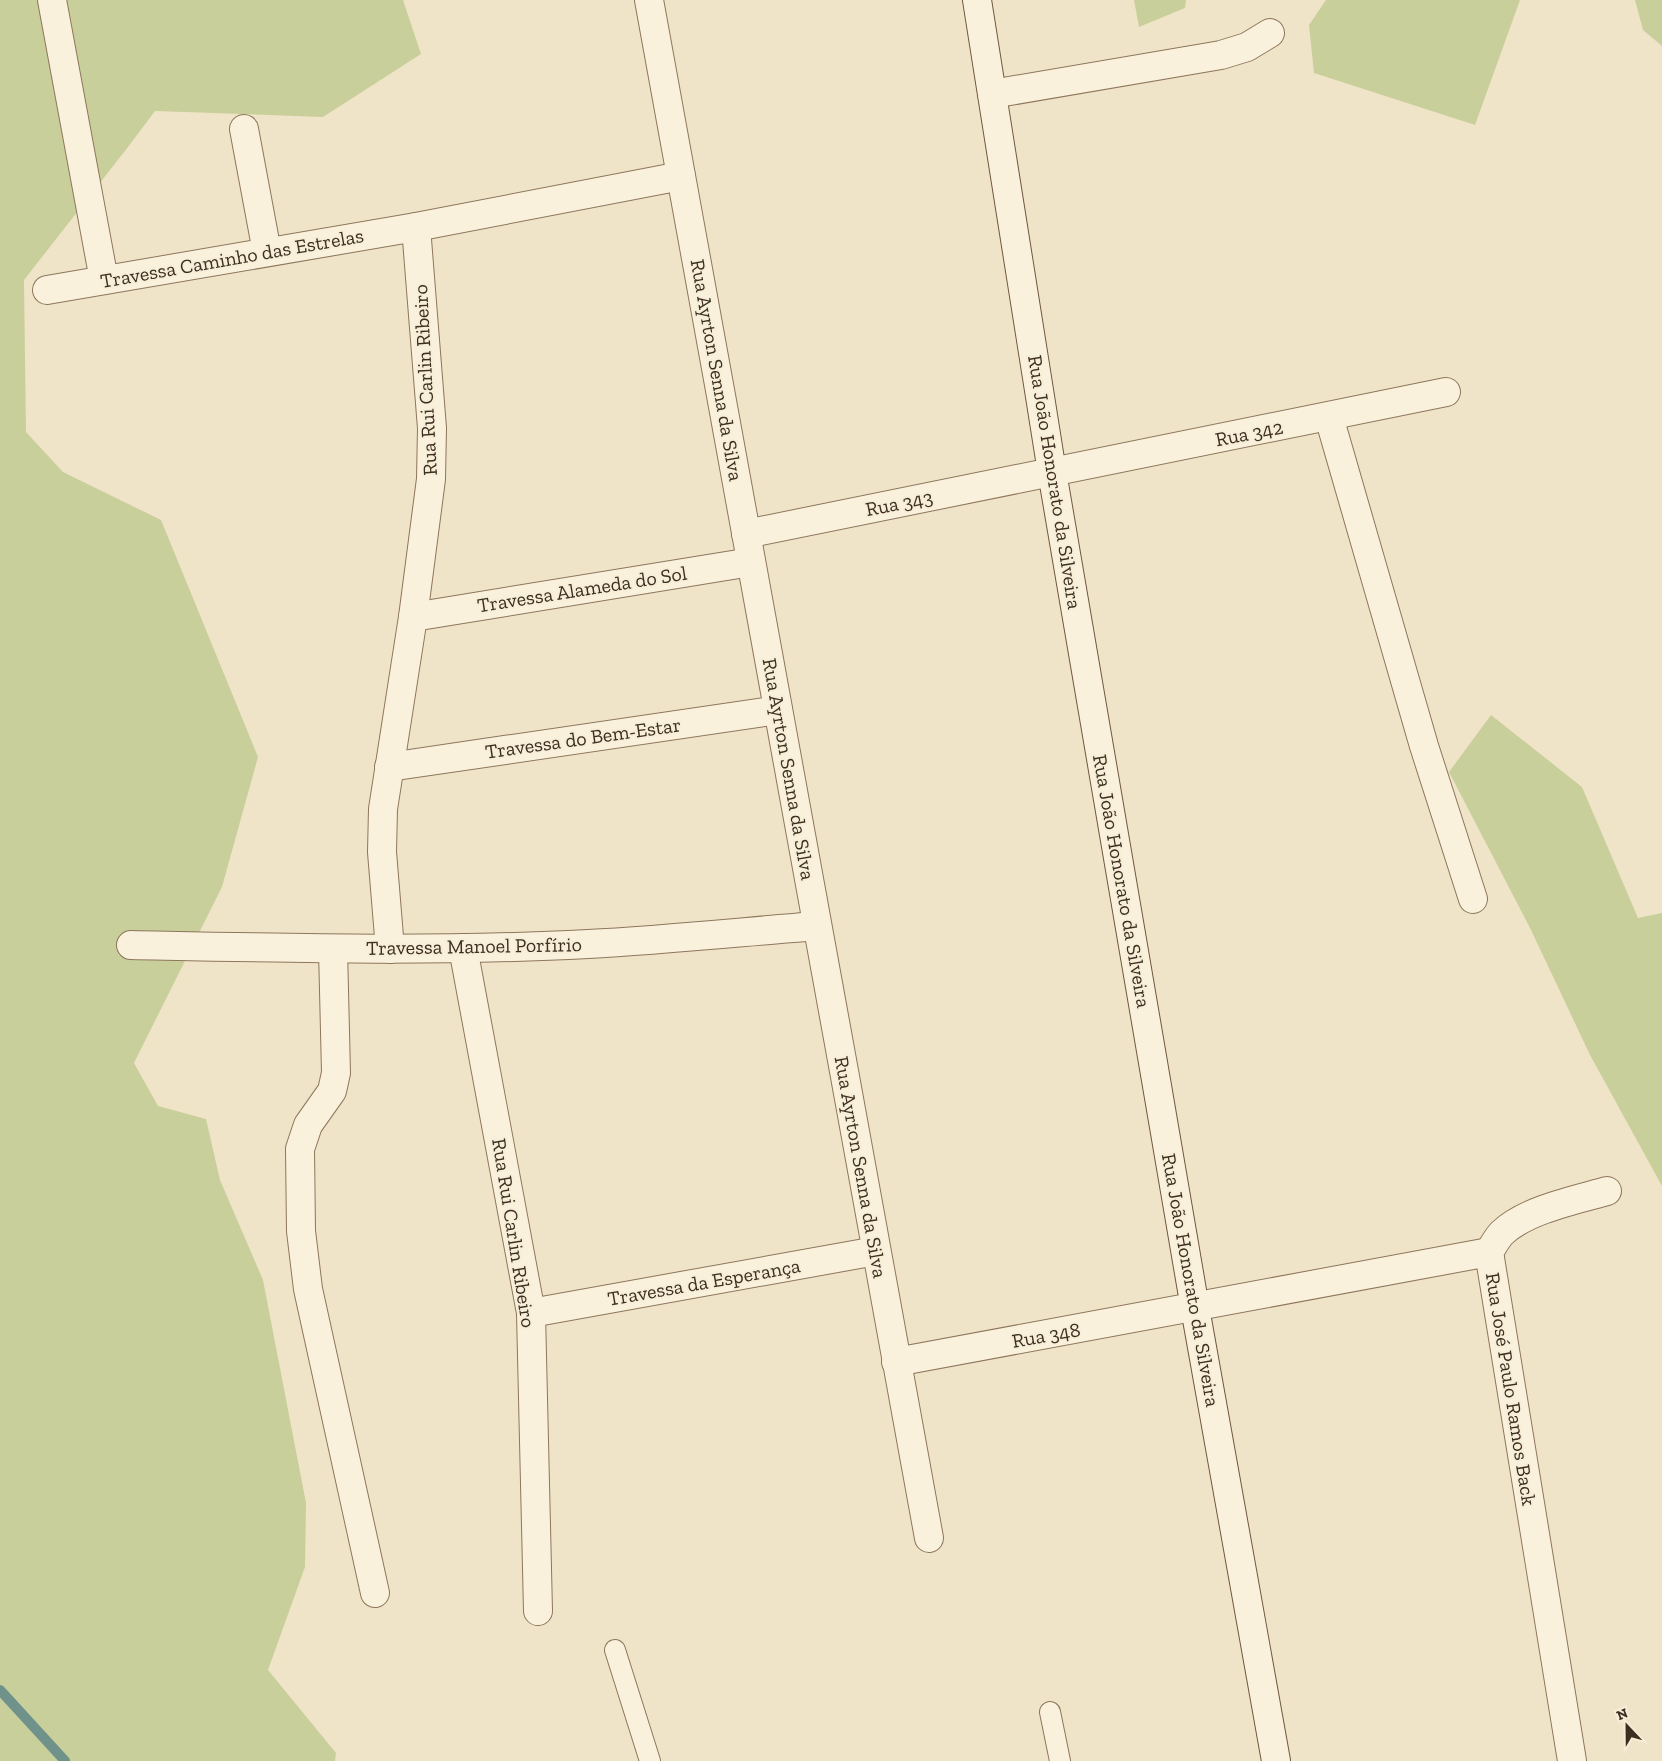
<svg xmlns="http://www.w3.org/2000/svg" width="1662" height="1761" font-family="'Zilla Slab',serif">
  <rect width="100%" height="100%" fill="#f0e4c8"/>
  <g fill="#c9cf9b">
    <polygon points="0,0 403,0 421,54 323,117 155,111 128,147 24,280 26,432 63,472 161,520 258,757 222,887 134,1063 158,1106 206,1119 220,1180 263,1280 306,1503 305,1567 268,1670 336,1753 335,1761 0,1761"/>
    <polygon points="1134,0 1186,0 1185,8 1139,27"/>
    <polygon points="1326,0 1520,0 1475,125 1314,73 1309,25"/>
    <polygon points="1635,0 1662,0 1662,46 1643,30"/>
    <polygon points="1491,715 1582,787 1638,918 1662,913 1662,1186 1590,1055 1531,930 1449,772"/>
  </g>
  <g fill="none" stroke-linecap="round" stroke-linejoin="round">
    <polyline stroke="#6f938a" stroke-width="10" points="0,1690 65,1761"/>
    <defs>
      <g id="service">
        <polyline points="615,1650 650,1761"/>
        <polyline points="1050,1712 1060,1761"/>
      </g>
      <g id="minor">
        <polyline points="52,0 104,280"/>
        <polyline points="649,0 929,1538"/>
        <polyline points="992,94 1221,55 1247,47 1270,33"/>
        <polyline points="244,129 267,252"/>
        <polyline points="47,290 416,227"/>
        <polyline points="1329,417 1424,746 1473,899"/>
        <polyline points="746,534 1446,392"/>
        <polyline points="413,617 751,562"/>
        <polyline points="389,767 778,710"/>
        <path d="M 131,945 C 283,948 435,952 588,944 C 664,940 741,932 817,926"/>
        <polyline points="463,948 531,1313 538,1611"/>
        <polyline points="333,949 336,1073 332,1091 308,1125 300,1149 301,1231 308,1289 375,1593"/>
        <polyline points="390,949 382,852 383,809 413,617 431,479 432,428 416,227 681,176"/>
        <path d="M 1489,1252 C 1493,1246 1497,1238 1502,1233 C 1526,1210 1575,1200 1607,1191"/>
        <polyline points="531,1313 876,1251"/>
        <polyline points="896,1362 1489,1252 1572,1761"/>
      </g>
      <polyline id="secondary" points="977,0 1052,472 1195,1308 1276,1761"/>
    </defs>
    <use href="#service" stroke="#8d765c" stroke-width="22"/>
    <use href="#minor" stroke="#8d765c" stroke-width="30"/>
    <use href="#secondary" stroke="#6f573f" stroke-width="30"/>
    <use href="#service" stroke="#faf1dc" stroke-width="20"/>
    <use href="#minor" stroke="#faf1dc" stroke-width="28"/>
    <use href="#secondary" stroke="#faf1dc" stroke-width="28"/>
  </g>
  <g text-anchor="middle" stroke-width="4" stroke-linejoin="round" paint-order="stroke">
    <g font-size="20" fill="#3d2e20" stroke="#f7eed8">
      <text transform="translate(232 258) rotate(-10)" y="7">Travessa Caminho das Estrelas</text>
      <text transform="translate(717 370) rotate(80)" y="7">Rua Ayrton Senna da Silva</text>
      <text transform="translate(425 380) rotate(-93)" y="7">Rua Rui Carlin Ribeiro</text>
      <text transform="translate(1249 433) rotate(-11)" y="7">Rua 342</text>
      <text transform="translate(1055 482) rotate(81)" y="7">Rua João Honorato da Silveira</text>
      <text transform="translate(899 503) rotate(-11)" y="7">Rua 343</text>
      <text transform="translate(582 589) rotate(-9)" y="7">Travessa Alameda do Sol</text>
      <text transform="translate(583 738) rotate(-8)" y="7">Travessa do Bem-Estar</text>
      <text transform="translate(789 769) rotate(80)" y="7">Rua Ayrton Senna da Silva</text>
      <text transform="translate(1122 881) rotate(80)" y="7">Rua João Honorato da Silveira</text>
      <text transform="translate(474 946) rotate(-1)" y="7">Travessa Manoel Porfírio</text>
      <text transform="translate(861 1167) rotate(80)" y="7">Rua Ayrton Senna da Silva</text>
      <text transform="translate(514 1233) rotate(81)" y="7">Rua Rui Carlin Ribeiro</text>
      <text transform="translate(1191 1280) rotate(80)" y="7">Rua João Honorato da Silveira</text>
      <text transform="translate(704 1282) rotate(-10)" y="7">Travessa da Esperança</text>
      <text transform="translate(1046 1335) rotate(-10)" y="7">Rua 348</text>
      <text transform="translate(1511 1389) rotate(81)" y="7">Rua José Paulo Ramos Back</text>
    </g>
  </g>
  <g transform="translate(1627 1726) rotate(338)" stroke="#f7eed8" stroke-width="4" paint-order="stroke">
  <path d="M0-4L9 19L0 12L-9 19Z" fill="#3d2e20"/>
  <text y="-8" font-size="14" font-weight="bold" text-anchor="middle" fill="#3d2e20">N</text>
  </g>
</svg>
